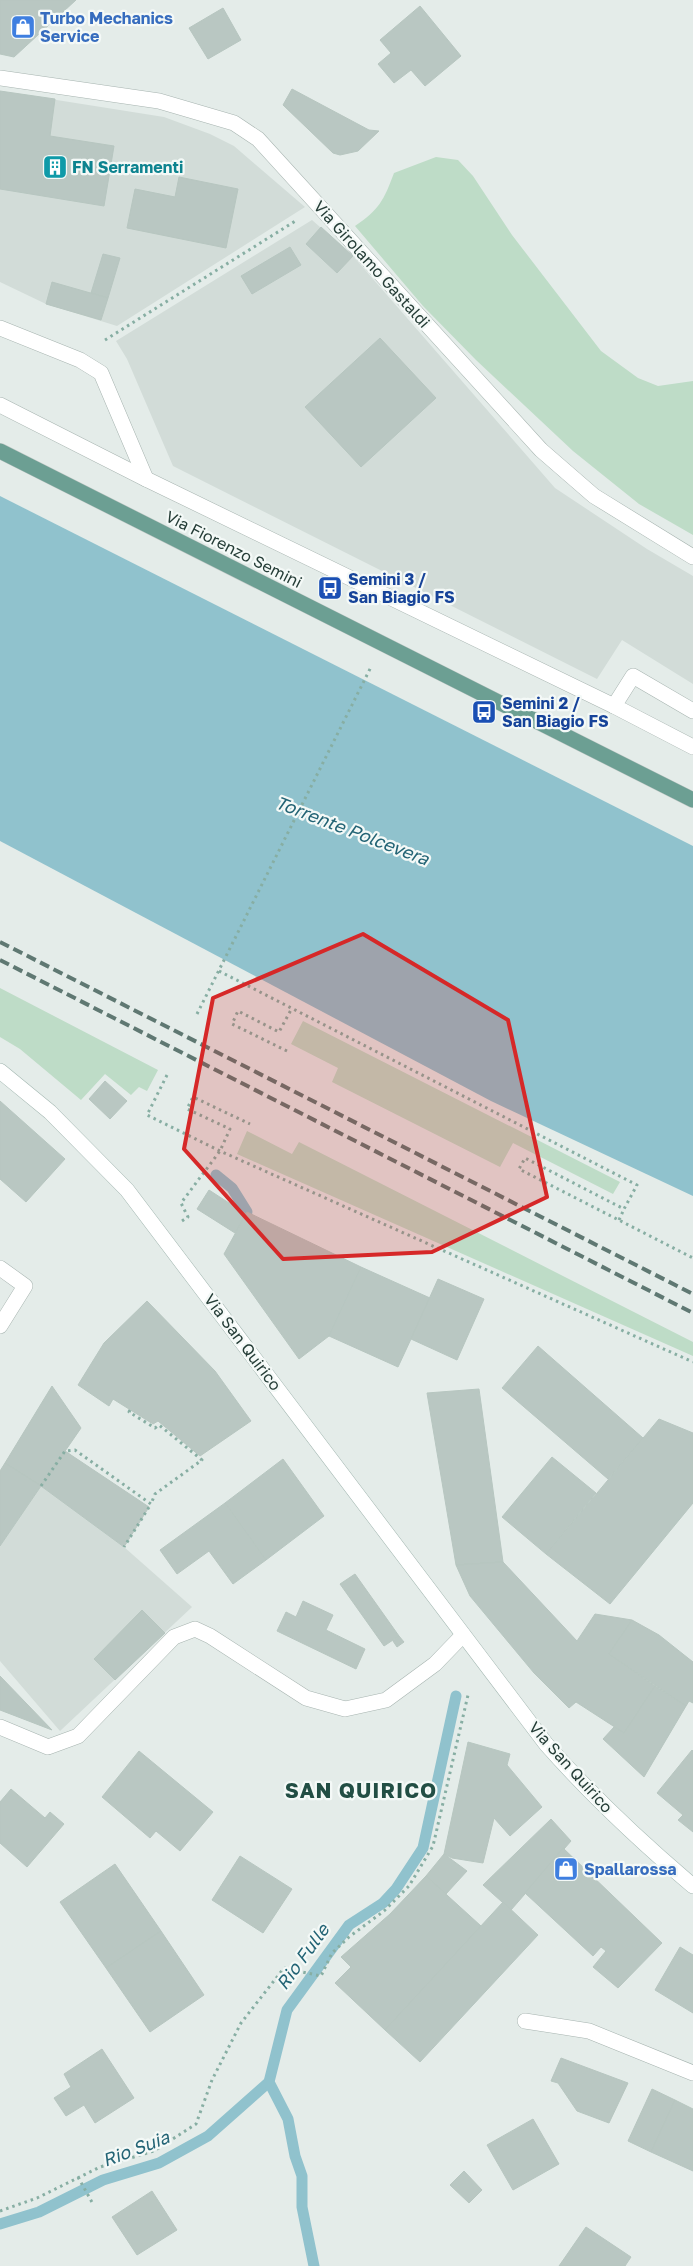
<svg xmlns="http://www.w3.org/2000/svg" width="693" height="2266" font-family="'Golos Text',sans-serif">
  <rect width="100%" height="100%" fill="#e4ece9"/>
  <g fill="#d2dcd8">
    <polygon points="0,91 164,117 210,134 234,146 305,207 117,326 46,304 0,282"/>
    <polygon points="312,220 353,256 555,488 647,549 693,576 693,684 622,640 597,679 173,466 127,359 116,341"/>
    <polygon points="41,1486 124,1547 192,1607 60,1731 0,1661 0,1546"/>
  </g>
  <g fill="#bedcc7">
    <path d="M 436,157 L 458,160 L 473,176 L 512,235 L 601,351 L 638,378 L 658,386 L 693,381 L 693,535 L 639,504 L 573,451 L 476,360 L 423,306 L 355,226 C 379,210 384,200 394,173 Z"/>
    <polygon points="0,988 158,1070 147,1091 139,1087 131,1095 105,1074 81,1100 20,1049 0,1037"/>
    <polygon points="303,1021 620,1182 613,1194 513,1143 500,1167 332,1082 338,1068 291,1044"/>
    <polygon points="247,1131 292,1154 299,1142 693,1342 693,1356 237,1154"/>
  </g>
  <polygon fill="#90c2cd" points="0,496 693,846 693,1196 491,1101 0,841"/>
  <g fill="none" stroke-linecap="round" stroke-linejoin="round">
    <g stroke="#90c2cd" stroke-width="11">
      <polyline points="216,1175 232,1188 247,1212"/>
      <polyline points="0,2224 39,2212 103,2180 159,2163 208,2136 269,2082"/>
      <polyline points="314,2266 302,2207 302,2176 295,2156 288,2119 269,2082 287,2010 349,1925 383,1903 396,1889 423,1848 456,1696"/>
    </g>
  </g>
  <g fill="#b9c7c2" stroke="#b7c6c0">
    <polygon points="0,0 76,0 14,57 0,54"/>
    <polygon points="420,6 461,56 425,86 411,70 394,83 378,64 391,53 380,40"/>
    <polygon points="223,8 241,40 208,59 189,28"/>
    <polygon points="292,89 369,130 379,131 358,151 340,155 333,153 283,105"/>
    <polygon points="0,91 55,99 50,136 114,146 104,206 0,189"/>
    <polygon points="179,177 238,189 226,248 127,228 135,189 175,197"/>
    <polygon points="321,227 353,256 337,273 306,244"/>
    <polygon points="290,247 301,265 252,294 241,276"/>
    <polygon points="103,254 120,258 108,298 91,293"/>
    <polygon points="52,282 108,298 101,320 46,304"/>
    <polygon points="380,338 436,398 361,467 305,407"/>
    <polygon points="105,1081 127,1101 110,1119 89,1099"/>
    <polygon points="0,1101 65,1159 26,1202 0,1179"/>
    <polygon points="209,1190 246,1214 235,1233 197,1209"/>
    <polygon points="247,1212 361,1267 329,1336 299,1359 224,1254"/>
    <polygon points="361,1267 430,1298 398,1367 329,1336"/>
    <polygon points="438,1279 484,1299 457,1360 411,1339"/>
    <polygon points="147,1301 215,1371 251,1421 200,1456 158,1421 153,1424 113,1399 109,1406 78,1385 104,1343"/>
    <polygon points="538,1346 643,1438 608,1479 502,1388"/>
    <polygon points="52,1386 81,1428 41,1486 5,1463"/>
    <polygon points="479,1389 503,1562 456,1565 427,1393"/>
    <polygon points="659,1419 693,1433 693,1503 610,1604 546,1554"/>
    <polygon points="65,1451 149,1507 124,1547 41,1486"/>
    <polygon points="552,1457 596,1493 546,1554 502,1517"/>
    <polygon points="283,1459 324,1516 266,1560 225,1503"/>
    <polygon points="5,1463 41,1486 0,1546 0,1471"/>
    <polygon points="225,1503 266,1560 233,1584 209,1551 177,1574 160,1550"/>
    <polygon points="503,1562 577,1641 595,1614 632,1620 609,1654 655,1686 624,1733 576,1702 569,1708 534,1673 470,1596 456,1565"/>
    <polygon points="355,1574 399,1636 384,1646 340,1584"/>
    <polygon points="303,1601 333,1615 326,1630 365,1649 356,1669 277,1631 286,1612 296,1617"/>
    <polygon points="142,1610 165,1633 115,1680 94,1659"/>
    <polygon points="632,1620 659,1635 693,1662 693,1703 689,1701 686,1706 609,1654"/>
    <polygon points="399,1636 404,1642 397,1647 393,1641"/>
    <polygon points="0,1676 52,1730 0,1710"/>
    <polygon points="655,1686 686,1706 644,1777 603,1739 614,1727 624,1733"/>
    <polygon points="468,1742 510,1754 507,1765 542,1807 510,1836 494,1818 483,1863 452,1858 444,1854"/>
    <polygon points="692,1750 693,1751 693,1832 678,1820 683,1815 657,1793"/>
    <polygon points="139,1751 213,1812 180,1851 156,1831 150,1838 102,1797"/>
    <polygon points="11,1789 45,1818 50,1812 64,1824 27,1867 0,1843 0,1802"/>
    <polygon points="551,1819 571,1841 511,1910 483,1885"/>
    <polygon points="563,1848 662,1943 618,1988 593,1967 606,1951 601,1947 593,1956 525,1893"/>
    <polygon points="444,1854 467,1871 446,1894 426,1876"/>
    <polygon points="240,1856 292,1889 263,1933 212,1900"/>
    <polygon points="115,1864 161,1931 106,1968 60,1902"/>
    <polygon points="426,1876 481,1926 385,2030 335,1983 351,1967 341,1957 390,1914"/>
    <polygon points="503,1902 538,1935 420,2062 385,2030"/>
    <polygon points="161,1931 204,1995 150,2032 106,1968"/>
    <polygon points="680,1947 693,1955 693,2013 655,1990"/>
    <polygon points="102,2049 134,2098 95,2123 84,2105 66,2116 54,2098 71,2087 64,2074"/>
    <polygon points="561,2058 628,2083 609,2123 577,2111 558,2083 551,2081"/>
    <polygon points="652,2089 675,2100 651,2152 628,2141"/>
    <polygon points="675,2100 693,2109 693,2171 651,2152"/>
    <polygon points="533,2119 559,2164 513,2190 487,2145"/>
    <polygon points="464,2171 482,2190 469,2203 450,2185"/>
    <polygon points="152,2191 177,2230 137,2255 112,2217"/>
    <polygon points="586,2227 631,2257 625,2266 559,2266"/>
  </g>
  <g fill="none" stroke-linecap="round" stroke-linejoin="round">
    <defs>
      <g id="service">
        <polyline points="0,78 159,101 234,123 258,139 541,450 594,496 693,557"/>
        <polyline points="0,328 80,360 101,373 146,479"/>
        <polyline points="0,405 146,479 614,706"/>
        <polyline points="693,711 633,676 614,706 693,747"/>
        <polyline points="0,1268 25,1286 0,1326"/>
        <polyline points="525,2021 589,2031 693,2073"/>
      </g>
      <polyline id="minor" points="0,1727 48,1747 78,1736 174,1637 195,1629 210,1636 306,1698 345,1709 386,1700 435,1664 463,1635"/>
      <path id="secondary" d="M 0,1071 L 50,1112 L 127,1190 L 546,1744 C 591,1795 641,1842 693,1886"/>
      <polyline id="primary" points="0,451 693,800"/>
    </defs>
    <use href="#service" stroke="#a7b4b0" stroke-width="16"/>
    <use href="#minor" stroke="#a7b4b0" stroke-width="16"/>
    <use href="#secondary" stroke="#a3b7b1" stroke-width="16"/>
    <use href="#primary" stroke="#c2c9c7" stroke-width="16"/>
    <g stroke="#87aea3" stroke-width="3" stroke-dasharray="2.5 4" stroke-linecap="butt">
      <polyline points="105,340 297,220"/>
      <polyline points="219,971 637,1185 624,1209 525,1158 519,1169 693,1258"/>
      <polyline points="197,1014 371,667"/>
      <polyline points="287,1051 232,1024 238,1011 279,1032 292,1008"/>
      <polyline points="167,1075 147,1115 220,1151 693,1362"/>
      <polyline points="619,1220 624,1209"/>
      <polyline points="182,1221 188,1217 181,1203 220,1151 230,1129 187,1109 193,1097 250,1124"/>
      <polyline points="130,1410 129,1412 155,1428 159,1425 202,1460 155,1494 151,1504"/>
      <polyline points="41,1486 65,1451 75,1450 151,1504 124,1547"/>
      <polyline points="78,2177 93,2204"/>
      <polyline points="0,2211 37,2198 100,2167 154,2151 196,2124 212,2080 241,2023 284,1968 321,1976 332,1953 349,1937 384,1911 409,1886 433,1846 468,1695"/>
    </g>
    <use href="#service" stroke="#fff" stroke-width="15"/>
    <use href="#minor" stroke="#fff" stroke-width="15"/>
    <use href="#secondary" stroke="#fff" stroke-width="15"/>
    <use href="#primary" stroke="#6c9f93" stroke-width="15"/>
    <g stroke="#5f7872" stroke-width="4" stroke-dasharray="10 5" stroke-linecap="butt">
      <polyline points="0,942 693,1294"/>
      <polyline points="0,960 693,1313"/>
    </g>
  </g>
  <path fill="#d62828" fill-opacity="0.2" stroke="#d62828" stroke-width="4" stroke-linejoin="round" d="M 363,934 L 508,1020 L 547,1197 L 432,1252 L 283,1259 L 184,1149 L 213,998 Z"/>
  <defs>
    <symbol id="shop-square" viewBox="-11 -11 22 22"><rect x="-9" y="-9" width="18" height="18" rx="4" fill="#3f7fe0" stroke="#f4f9f7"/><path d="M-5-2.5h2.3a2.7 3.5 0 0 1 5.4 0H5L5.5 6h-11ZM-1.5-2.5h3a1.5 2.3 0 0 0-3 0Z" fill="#fff"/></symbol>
    <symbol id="building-square" viewBox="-11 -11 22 22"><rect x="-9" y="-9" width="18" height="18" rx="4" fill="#0f9aa8" stroke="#f4f9f7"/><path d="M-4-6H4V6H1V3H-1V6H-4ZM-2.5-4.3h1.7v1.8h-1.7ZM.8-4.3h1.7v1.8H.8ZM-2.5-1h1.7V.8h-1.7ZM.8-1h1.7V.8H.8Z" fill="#fff"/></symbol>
    <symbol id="bus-square" viewBox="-11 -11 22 22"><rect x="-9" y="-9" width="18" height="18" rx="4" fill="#1a4fb4" stroke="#f4f9f7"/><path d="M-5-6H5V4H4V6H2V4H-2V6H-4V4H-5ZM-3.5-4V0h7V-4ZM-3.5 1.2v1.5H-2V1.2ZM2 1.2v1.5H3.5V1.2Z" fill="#fff"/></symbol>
  </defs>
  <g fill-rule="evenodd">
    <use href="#shop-square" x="9" y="13" width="28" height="28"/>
    <use href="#building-square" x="41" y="153" width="28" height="28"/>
    <use href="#bus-square" x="316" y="574" width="28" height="28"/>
    <use href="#bus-square" x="470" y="698" width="28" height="28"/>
    <use href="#shop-square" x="552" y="1855" width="28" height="28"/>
  </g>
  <g text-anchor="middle" stroke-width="4.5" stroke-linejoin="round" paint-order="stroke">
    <g font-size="16" font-weight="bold" fill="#366cbe" stroke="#f4f9f7" text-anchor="start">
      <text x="40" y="24">Turbo Mechanics<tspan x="40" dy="18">Service</tspan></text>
      <text x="584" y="1875">Spallarossa</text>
    </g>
    <g font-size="16" font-weight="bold" fill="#0d838f" stroke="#f4f9f7" text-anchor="start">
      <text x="72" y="173">FN Serramenti</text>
    </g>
    <g font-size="16" fill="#253d37" stroke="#f4f9f7">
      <text transform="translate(372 264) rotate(48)" y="6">Via Girolamo Gastaldi</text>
      <text transform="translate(234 549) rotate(27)" y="6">Via Fiorenzo Semini</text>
      <text transform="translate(243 1342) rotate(53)" y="6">Via San Quirico</text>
      <text transform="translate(571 1767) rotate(48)" y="6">Via San Quirico</text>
    </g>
    <g font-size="16" font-weight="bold" fill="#164399" stroke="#f4f9f7" text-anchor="start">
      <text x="348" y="585">Semini 3 /<tspan x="348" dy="18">San Biagio FS</tspan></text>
      <text x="502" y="709">Semini 2 /<tspan x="502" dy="18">San Biagio FS</tspan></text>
    </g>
    <g font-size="18" font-style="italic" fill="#236475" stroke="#f4f9f7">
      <text transform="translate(352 831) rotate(21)" y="6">Torrente Polcevera</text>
      <text transform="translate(303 1957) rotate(-54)" y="6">Rio Fulle</text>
      <text transform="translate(136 2149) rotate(-21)" y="6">Rio Suia</text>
    </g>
    <g font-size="21" font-weight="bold" letter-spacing="1" fill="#224e44" stroke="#f4f9f7">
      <text x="361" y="1798">SAN QUIRICO</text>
    </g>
  </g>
</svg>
